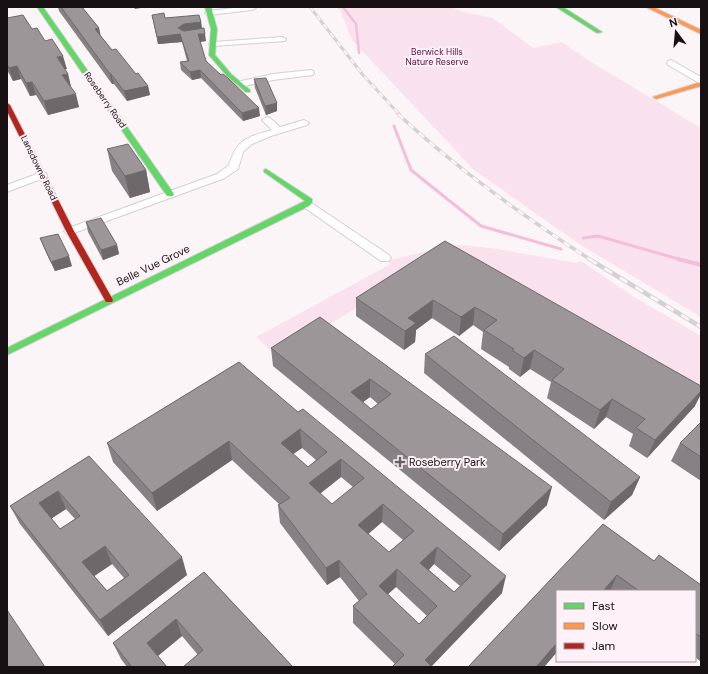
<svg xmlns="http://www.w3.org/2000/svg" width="708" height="674" font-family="'DM Sans',sans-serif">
  <rect width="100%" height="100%" fill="#fbf5f8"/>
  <g fill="#fae1ee">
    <polygon points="335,7 451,7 464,12 493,18 533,48 562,42 588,60 701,128 701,317 579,244 474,170 352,40 340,10"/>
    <polygon points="462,245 497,249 576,263 581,261 634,297 701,336 701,400 446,252 277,357 256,337 391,264 386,261 449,246"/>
  </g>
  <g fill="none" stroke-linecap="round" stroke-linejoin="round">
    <polyline stroke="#f4bedb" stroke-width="2.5" points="343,7 356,24 359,53"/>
    <g stroke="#f4bedb" stroke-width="3">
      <polyline points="394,126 411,170 481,226 561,249"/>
      <polyline points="583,238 598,236 682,260"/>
    </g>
    <polyline stroke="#f4bedb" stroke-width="4" points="678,259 701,265"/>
    <defs>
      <g id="street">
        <polygon points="241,7 256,8 252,10 209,15 205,13 209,11"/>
        <polygon points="282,37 286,39 285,41 213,46 209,44 213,42"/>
        <polygon points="671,60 701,77 701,84 668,65 667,63 668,61"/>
        <polygon points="310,70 313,71 314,73 313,75 273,80 240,87 236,84 237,82 273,74"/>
        <path d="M 267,117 L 270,118 L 280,127 L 304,120 L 309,123 L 307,125 L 271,136 L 252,144 L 243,152 L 238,169 L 225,178 L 74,233 L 66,233 L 64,231 L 66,229 L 217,174 L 229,165 C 237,139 247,137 272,130 L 262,120 Z"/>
        <polygon points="42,172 46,173 47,175 46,177 7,192 7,185"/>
        <polygon points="306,201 310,202 389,255 391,258 389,261 381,261 302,206 301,204"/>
      </g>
      <g id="fast">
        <polygon points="37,7 43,7 174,194 173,196 167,196"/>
        <polygon points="205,7 211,7 217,29 215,55 231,74 250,90 250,92 246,92 227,76 209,55 211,29"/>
        <polygon points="556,7 563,7 602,32 597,33"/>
        <polygon points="266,169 312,199 312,203 309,206 7,355 7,348 305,201 264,172 264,170"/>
      </g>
      <g id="slow">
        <polygon points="646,7 653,7 701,30 701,34"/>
        <polygon points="701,82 701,86 656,99 653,97"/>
      </g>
      <polygon id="jam" points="7,103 10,105 74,231 113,300 112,302 106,302 66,231 7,111"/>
    </defs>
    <use href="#street" stroke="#d5ced2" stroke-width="2"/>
    <use href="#fast" stroke="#d5ced2" stroke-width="2"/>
    <use href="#slow" stroke="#d5ced2" stroke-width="2"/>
    <use href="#jam" stroke="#d5ced2" stroke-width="2"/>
    <use href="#street" fill="#fefefe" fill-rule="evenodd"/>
    <use href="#fast" fill="#63d668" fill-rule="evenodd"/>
    <use href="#slow" fill="#ff974d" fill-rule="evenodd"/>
    <use href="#jam" fill="#b3261e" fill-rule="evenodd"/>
    <defs>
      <polyline id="rail-far2" points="310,7 363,75 400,115"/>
      <path id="rail-far1" d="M 398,114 C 457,169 523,216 591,260"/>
      <polyline id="rail" points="589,259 701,327"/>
    </defs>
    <use href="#rail-far2" stroke="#d3d1d2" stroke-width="3"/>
    <use href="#rail-far1" stroke="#d3d1d2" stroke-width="3.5"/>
    <use href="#rail" stroke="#d3d1d2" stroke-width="4.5"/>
    <use href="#rail-far2" stroke="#fef2f8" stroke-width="2" stroke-dasharray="5.5" stroke-linecap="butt"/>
    <use href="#rail-far1" stroke="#fef2f8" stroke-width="2.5" stroke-dasharray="7" stroke-linecap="butt"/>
    <use href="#rail" stroke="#fef2f8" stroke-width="3" stroke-dasharray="9" stroke-linecap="butt"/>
  </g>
  <g fill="#868184" fill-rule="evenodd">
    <polygon points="58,7 82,7 99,28 100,35 112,50 148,86 150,95 127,101 114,84 112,84 59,11"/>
    <polygon points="152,15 165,18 201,22 202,29 206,41 200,42 206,61 260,116 243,121 201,78 192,80 181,70 180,62 187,61 182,42 158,44"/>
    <polygon points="7,18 32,29 45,41 67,69 65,69 68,74 71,87 79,107 48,115 36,95 30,96 21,79 13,81 7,70"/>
    <polygon points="254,79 277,103 277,111 266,115 255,88"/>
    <polygon points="107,149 146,170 150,192 130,198 112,171"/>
    <polygon points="86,222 117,245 119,254 103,260 88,232"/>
    <polygon points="40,238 72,266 55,271 44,248"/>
    <polygon points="445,241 695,406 647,458 629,446 633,434 606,417 594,429 547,398 551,382 530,369 520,377 509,369 509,367 481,349 483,332 473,325 459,336 432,318 416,330 415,342 404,350 356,316 356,298"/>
    <path d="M 320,317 L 547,505 L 499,551 L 273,366 L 271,348 ZM 370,397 L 378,404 L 371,409 L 363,402 Z"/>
    <polygon points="425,354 640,477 632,495 604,520 424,373"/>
    <path d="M 239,362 L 502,593 L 431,666 L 395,664 L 353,623 L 353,606 L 359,601 L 340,577 L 327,585 L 280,523 L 278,505 L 279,504 L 232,460 L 157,511 L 113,462 L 107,443 ZM 302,448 L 316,460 L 308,467 L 293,454 ZM 341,477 L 353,487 L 332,504 L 320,494 ZM 382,522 L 403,540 L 389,552 L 368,534 ZM 434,564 L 460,586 L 454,592 L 429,570 ZM 396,587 L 427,616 L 419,624 L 388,594 Z"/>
    <polygon points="701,422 701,481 671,461 680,443"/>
    <path d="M 89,456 L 187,575 L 108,636 L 20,524 L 10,506 ZM 66,509 L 75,519 L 60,529 L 51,519 ZM 112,564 L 124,578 L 107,591 L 94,576 Z"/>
    <polygon points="603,524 654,561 659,555 701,585 701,662 695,657 695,591 557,591 557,652 544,667 468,667"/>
    <polygon points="204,572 293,667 198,655 182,636 158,656 167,667 127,667 121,659 113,643"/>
  </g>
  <g fill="#6d696b">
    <polygon points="134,7 147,7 135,9"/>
    <polygon points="201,22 202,29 181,35 182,42 158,44 157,37 178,28 184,24"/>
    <polygon points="99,28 101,37 95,29"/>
    <polygon points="198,34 205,34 206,41 199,42"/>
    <polygon points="63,56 67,69 60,70 57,57"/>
    <polygon points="17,66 21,79 13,81 9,68"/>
    <polygon points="200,70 201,78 192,80 190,72"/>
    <polygon points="68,74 71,87 62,75"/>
    <polygon points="110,74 111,74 114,84 112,84"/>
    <polygon points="32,82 36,95 30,96 26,83"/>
    <polygon points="148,86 150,95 127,101 124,91"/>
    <polygon points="76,94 79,107 48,115 44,101"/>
    <polygon points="277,103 277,111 266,115 265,106"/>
    <polygon points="259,108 260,116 243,121 242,113"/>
    <polygon points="146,170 150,192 130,198 125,176"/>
    <polygon points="117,245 119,254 103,260 101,250"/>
    <polygon points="69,256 72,266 55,271 51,262"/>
    <polygon points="433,300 432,318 416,330 415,342 404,350 405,331 408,318"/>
    <polygon points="475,307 473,325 459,336 461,317"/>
    <polygon points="534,350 530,369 520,377 524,358"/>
    <polygon points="370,379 370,397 351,411 351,392"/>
    <polygon points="701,391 701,394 695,406 647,458 655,440"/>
    <polygon points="612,399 606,417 594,429 600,410"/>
    <polygon points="300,429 302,448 283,461 281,443"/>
    <polygon points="229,441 232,460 157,511 152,493"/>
    <polygon points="341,459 341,477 310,501 309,483"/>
    <polygon points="640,477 632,495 604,520 611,502"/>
    <polygon points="552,487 547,505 499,551 503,534"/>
    <polygon points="58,491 66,509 47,521 39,503"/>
    <polygon points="383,504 382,522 358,543 358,525"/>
    <polygon points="105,546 112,564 90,579 82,562"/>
    <polygon points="437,547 434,564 418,580 420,563"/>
    <polygon points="182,557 187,575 108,636 100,620"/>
    <polygon points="339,560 340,577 327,585 326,568"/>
    <polygon points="397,569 396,587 378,603 379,586"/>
    <polygon points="617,575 610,591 603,591"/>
    <polygon points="506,576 502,593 431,667 425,660"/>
    <polygon points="176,619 182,636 154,659 147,643"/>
    <polygon points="557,643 557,652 544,667 536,667"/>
  </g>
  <g fill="#9c9699" stroke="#6d696b" fill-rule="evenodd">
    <polygon points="61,7 82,7 99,28 95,29 112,50 116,49 136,74 138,73 148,86 124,91 111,74 110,74"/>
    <polygon points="164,13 165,18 199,15 201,22 184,24 178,28 184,31 204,28 205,34 198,34 206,61 221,75 223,74 229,79 259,108 242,113 200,70 190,72 180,62 189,61 180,34 157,37 152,15"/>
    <polygon points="23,15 32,29 37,28 45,41 52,39 63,56 57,57 68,74 62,75 76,94 44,101 32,82 26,83 17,66 9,68 7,64 7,18"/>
    <polygon points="266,78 277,103 265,106 254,79"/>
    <polygon points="128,144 146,170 125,176 107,149"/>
    <polygon points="101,218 117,245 101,250 86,222"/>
    <polygon points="58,234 69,256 51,262 40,238"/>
    <polygon points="445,241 701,386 701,391 655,440 636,428 645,419 612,399 600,410 552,380 564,369 534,350 524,358 512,350 514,349 484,330 497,320 475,307 461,317 433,300 408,318 416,323 405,331 356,298"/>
    <path d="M 320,317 L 552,487 L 503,534 L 271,348 ZM 370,379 L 391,394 L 371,409 L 351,392 Z"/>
    <polygon points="454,336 640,477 611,502 425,354"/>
    <path d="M 239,362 L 298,412 L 303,409 L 506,576 L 425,660 L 432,667 L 392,667 L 404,655 L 353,606 L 367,594 L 339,560 L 326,568 L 278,505 L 290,498 L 229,441 L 152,493 L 107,443 ZM 300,429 L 327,452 L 308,467 L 281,443 ZM 341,459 L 364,478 L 332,504 L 309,483 ZM 383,504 L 414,531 L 389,552 L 358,525 ZM 437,547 L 471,576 L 454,592 L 420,563 ZM 397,569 L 437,606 L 419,624 L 379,586 Z"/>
    <polygon points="701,422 701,457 680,443"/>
    <path d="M 89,456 L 182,557 L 100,620 L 10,506 ZM 58,491 L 80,516 L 60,529 L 39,503 ZM 105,546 L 129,575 L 107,591 L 82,562 Z"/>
    <polygon points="603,524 654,561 659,555 701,585 701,637 695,633 695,591 639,591 617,575 603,591 557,591 557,643 536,667 468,667"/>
    <polygon points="204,572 293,667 183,667 203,650 176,619 147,643 167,667 132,667 113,643"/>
    <polygon points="7,610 45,667 7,667"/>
  </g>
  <path fill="#676164" stroke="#fef2f8" stroke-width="1.5" d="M398 456h4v4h4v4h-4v4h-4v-4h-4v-4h4z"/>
  <g text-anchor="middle" stroke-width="4" stroke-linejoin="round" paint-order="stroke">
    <g font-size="9" fill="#600943" stroke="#fef2f8">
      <text x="437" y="55">Berwick Hills<tspan x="437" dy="10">Nature Reserve</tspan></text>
    </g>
    <g font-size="9" fill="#171114" stroke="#fef2f8">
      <text transform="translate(105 100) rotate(55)" y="3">Roseberry Road</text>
      <text transform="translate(39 168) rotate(64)" y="3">Lansdowne Road</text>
    </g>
    <g font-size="11" fill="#171114" stroke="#fef2f8">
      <text transform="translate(153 265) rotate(-26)" y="4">Belle Vue Grove</text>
    </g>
    <g font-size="11" fill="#171114" stroke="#fef2f8" text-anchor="start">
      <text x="409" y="466">Roseberry Park</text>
    </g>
  </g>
  <rect width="708" height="674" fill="none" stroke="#171114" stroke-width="16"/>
  <rect x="556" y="590" width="140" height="72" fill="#fef2f8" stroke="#a2989d"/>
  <rect x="564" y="603" width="20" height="6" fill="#63d668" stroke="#a2989d"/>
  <text x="592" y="610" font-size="12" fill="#171114">Fast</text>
  <rect x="564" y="623" width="20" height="6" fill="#ff974d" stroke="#a2989d"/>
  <text x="592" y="630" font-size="12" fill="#171114">Slow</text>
  <rect x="564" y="643" width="20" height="6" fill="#b3261e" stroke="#a2989d"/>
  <text x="592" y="650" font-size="12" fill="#171114">Jam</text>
  <g transform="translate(676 32) rotate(344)" stroke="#fef2f8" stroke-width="3" paint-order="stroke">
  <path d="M0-3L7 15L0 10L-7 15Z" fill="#171114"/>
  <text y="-6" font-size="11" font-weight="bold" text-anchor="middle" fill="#171114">N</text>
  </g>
</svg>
